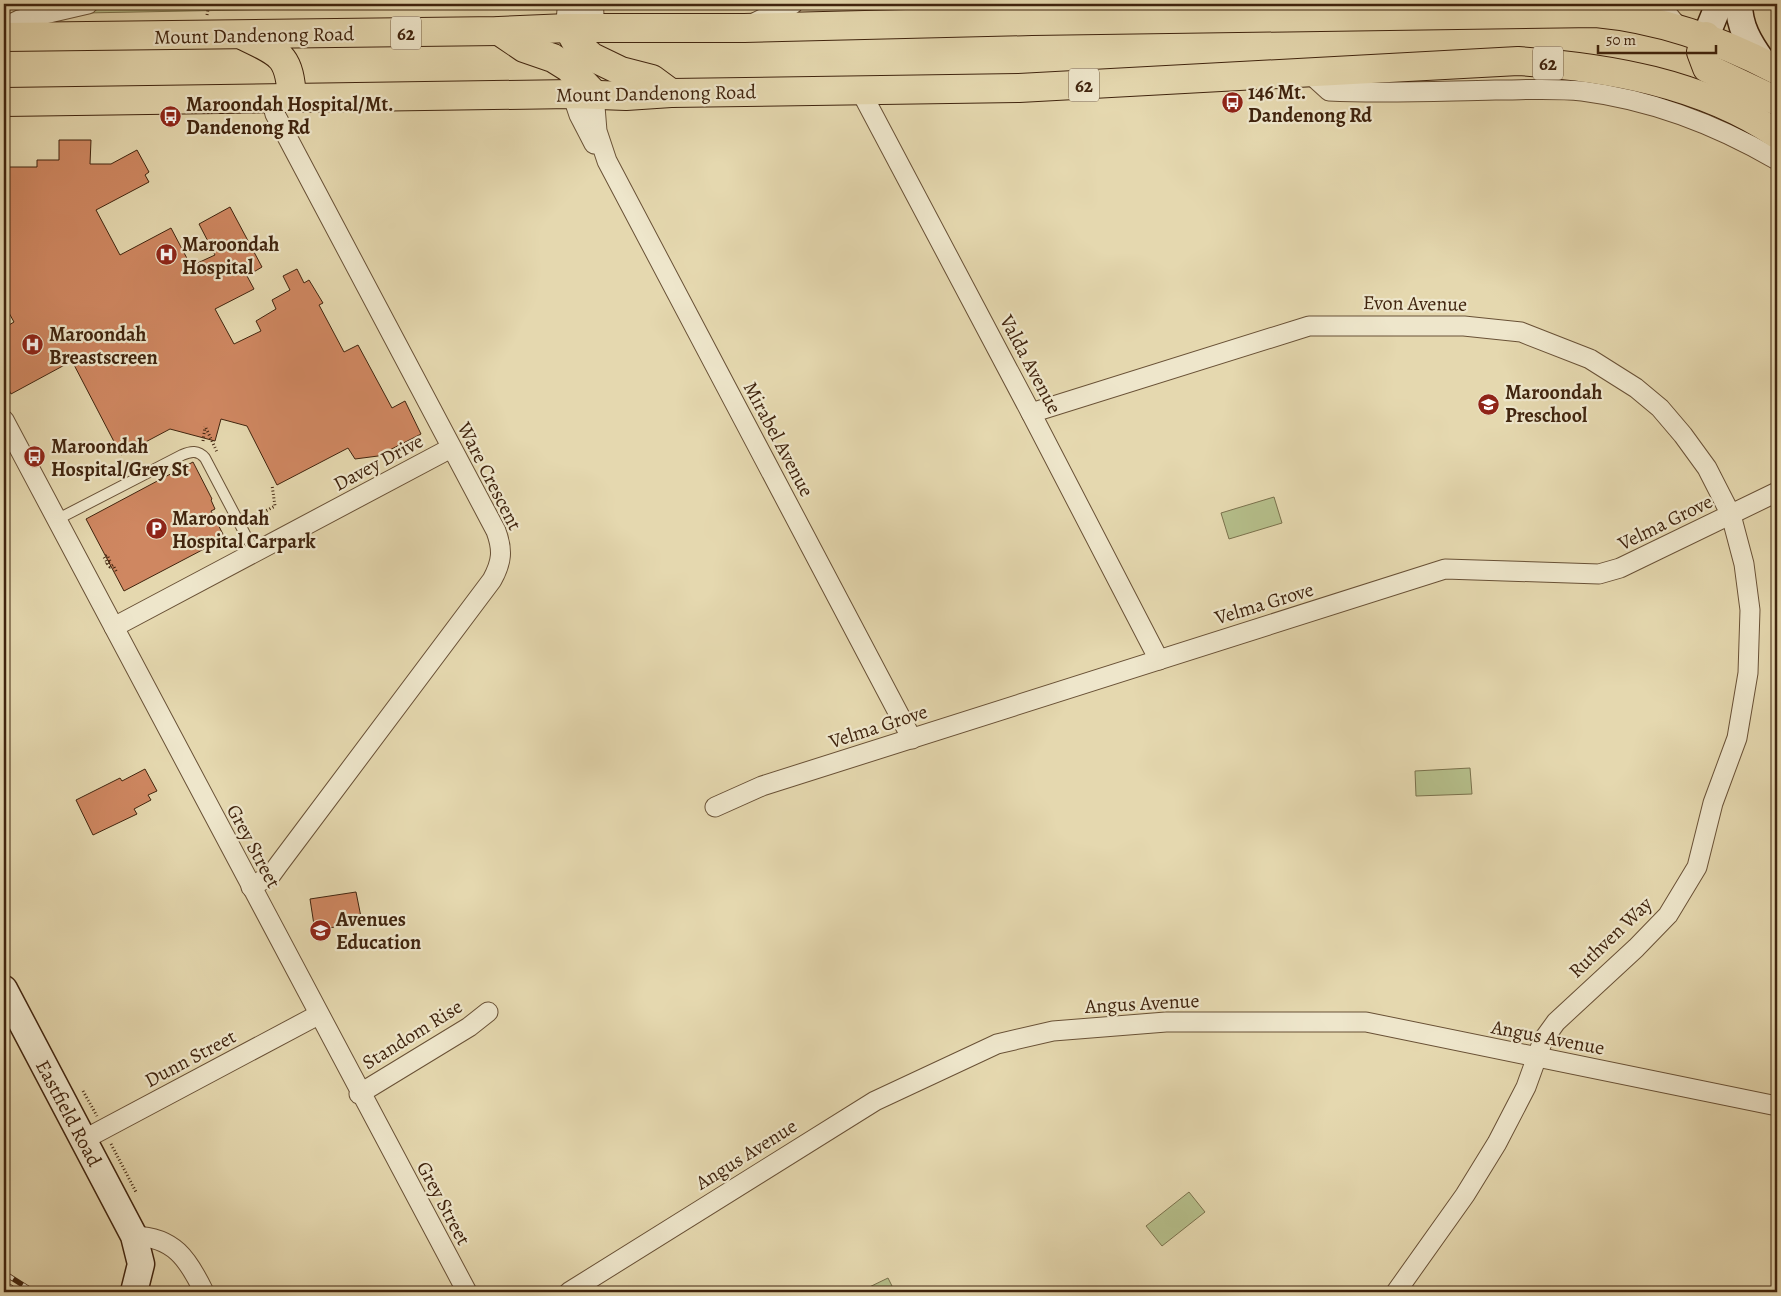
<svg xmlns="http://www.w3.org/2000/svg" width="1781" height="1296" font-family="Alegreya,serif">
  <rect width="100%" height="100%" fill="#e5d8af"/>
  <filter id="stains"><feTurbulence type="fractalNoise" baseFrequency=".004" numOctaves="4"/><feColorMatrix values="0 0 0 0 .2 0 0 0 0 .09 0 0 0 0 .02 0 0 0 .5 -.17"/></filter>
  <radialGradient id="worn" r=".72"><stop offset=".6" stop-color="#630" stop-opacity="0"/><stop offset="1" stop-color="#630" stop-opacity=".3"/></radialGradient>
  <g fill="#b5be8a" stroke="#7a714c">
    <polygon points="119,4 554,4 84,13"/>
    <polygon points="1274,497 1282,523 1229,539 1221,513"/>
    <polygon points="1470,768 1472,794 1416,796 1415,771"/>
    <polygon points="1189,1192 1205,1212 1162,1246 1146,1226"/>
    <polygon points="888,1278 895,1292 859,1292"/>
  </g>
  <g fill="#cf8761" stroke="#40240e">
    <polygon points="59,140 91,140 90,164 111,164 137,150 149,172 145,175 149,182 96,210 120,255 171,228 191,266 215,255 199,224 230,207 262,267 247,276 254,289 215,309 234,344 261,331 256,321 276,309 272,300 290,290 283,276 297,269 304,283 309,280 323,303 319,305 344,352 358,345 392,408 405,401 421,434 378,456 355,459 348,448 277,485 247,426 221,419 215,441 170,429 121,455 72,361 11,394 4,380 4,328 14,322 4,304 4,167 37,167 37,160 59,160"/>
    <polygon points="193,462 212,499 211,500 215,509 211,511 225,538 124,591 86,519"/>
    <polygon points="145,769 157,791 148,795 151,800 134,809 137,814 93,835 76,800 120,778 122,781"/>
    <polygon points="356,892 361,917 341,922 342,926 328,928 327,922 314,925 310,899"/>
  </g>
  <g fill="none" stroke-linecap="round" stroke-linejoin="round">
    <defs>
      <path id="service" d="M 56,520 L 182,455 C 191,451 198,450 205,458 L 255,553"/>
      <g id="minor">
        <polyline points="1659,4 1680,29"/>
        <polyline points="752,24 793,4"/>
        <polyline points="4,27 19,20 88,4"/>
        <path d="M 1307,71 L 1329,91 C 1385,94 1440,91 1495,90 C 1524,90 1554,88 1582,91 C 1652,100 1717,125 1777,160"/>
        <polyline points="860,90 1031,413 1159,660"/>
        <polyline points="572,94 579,115 594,144"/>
        <polyline points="594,94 597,131 607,161 912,739"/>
        <polyline points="1031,413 1309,326 1464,326 1521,332 1590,359 1636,388 1660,408 1683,435 1707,468 1731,515 1744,564 1750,610 1748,673 1737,738 1713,803 1697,867 1668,915 1636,948 1556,1022 1543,1040 1526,1087 1497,1143 1465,1195 1396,1292"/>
        <polyline points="4,420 467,1292"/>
        <polyline points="114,627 451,448"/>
        <polyline points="715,807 762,786 1445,569 1599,574 1620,568 1777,492"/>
        <path d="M 251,887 L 271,875 L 279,864 L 492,580 C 502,562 503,550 496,531 L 275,114 L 271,99"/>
        <polyline points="359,1094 469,1027 488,1012"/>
        <polyline points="83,1140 318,1015"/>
        <path d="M 134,1236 C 174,1237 188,1259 204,1292"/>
        <polyline points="569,1292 875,1101 997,1044 1053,1031 1166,1022 1366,1022 1777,1106"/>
      </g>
      <g id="tertiary">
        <polyline points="591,4 592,29"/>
        <polyline points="568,28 570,4"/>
      </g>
      <g id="secondary">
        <path d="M 1739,4 C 1739,26 1749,43 1762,61"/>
        <polyline points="1706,36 1719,4"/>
        <polyline points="4,989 134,1236 141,1264 134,1292"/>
      </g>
      <g id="primary">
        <polyline points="568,28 577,44 592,57 621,71 652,79 671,93"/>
        <polyline points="499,31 524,48 553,58 569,68 594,94"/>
        <path d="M 244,36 C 280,54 289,54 292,97"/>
        <polyline points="1706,36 1701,52 1707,68 1777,101"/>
        <path d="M 4,37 L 499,31 L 568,28 L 744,28 L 1032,21 L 1596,13 C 1660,19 1720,40 1777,70"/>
        <path d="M 4,102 L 572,94 L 626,96 L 671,93 L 1019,88 L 1518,61 C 1607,67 1701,83 1777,134"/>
      </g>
    </defs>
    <use href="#service" stroke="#695136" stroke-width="12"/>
    <use href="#minor" stroke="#695136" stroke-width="21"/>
    <use href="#tertiary" stroke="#695136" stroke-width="26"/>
    <use href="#secondary" stroke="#40240e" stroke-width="29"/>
    <use href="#primary" stroke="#40240e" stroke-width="30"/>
    <g stroke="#40240e" stroke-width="3" stroke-dasharray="1 2.5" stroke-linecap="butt">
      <polyline points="207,15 209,4"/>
      <polyline points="206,428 217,452"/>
      <polyline points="203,441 205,427"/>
      <polyline points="251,519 275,506 272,485"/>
      <polyline points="110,561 107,555 104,557 110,567 113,565 117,573"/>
      <polyline points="83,1091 97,1116"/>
      <polyline points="111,1144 136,1192"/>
    </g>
    <use href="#service" stroke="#eee6cb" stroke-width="10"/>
    <use href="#minor" stroke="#eee6cb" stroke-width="19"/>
    <use href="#tertiary" stroke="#eee6cb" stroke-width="24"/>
    <use href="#secondary" stroke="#eee6cb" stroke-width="26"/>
    <use href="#primary" stroke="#e5d8af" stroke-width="28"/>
    <defs>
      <g id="rail">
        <polyline points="4,1273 34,1292"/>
        <polyline points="4,1283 18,1292"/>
      </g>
    </defs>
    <use href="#rail" stroke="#40240e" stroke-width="5.5"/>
    <use href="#rail" stroke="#eee6cb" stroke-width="4" stroke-dasharray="11" stroke-linecap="butt"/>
    <polyline stroke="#40240e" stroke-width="3" stroke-dasharray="1 2.5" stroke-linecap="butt" points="106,564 110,561"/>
  </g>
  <defs>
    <symbol id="bus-disc" viewBox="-11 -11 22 22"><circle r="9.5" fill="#8f2418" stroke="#eee6cb"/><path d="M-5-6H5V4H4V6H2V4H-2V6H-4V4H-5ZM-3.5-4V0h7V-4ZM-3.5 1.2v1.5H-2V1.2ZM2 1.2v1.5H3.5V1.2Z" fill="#fff"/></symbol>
    <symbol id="hospital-disc" viewBox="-11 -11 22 22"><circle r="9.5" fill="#8f2418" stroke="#eee6cb"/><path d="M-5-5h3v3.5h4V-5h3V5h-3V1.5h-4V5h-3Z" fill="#fff"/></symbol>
    <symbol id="school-disc" viewBox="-11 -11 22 22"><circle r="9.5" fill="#8f2418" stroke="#eee6cb"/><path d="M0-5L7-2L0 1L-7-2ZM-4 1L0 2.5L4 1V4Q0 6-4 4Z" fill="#fff"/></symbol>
    <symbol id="parking-disc" viewBox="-11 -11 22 22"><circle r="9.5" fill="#8f2418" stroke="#eee6cb"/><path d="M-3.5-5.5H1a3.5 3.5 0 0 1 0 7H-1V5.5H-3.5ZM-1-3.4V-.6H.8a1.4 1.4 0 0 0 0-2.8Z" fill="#fff"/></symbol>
  </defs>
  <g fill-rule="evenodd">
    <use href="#bus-disc" x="1220" y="90" width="25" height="25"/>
    <use href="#bus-disc" x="158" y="104" width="25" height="25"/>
    <use href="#hospital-disc" x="154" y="242" width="25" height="25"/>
    <use href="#hospital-disc" x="20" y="332" width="25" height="25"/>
    <use href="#school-disc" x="1476" y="392" width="25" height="25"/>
    <use href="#bus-disc" x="22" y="444" width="25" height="25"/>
    <use href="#parking-disc" x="144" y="516" width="25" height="25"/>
    <use href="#school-disc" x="308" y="918" width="25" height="25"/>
  </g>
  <g text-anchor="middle" stroke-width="4.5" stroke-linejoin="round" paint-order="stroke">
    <g fill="#eee6cb" stroke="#745e47" stroke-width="1">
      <rect x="391" y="16.5" width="30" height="33" rx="4"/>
      <rect x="1533" y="46.5" width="30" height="33" rx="4"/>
      <rect x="1069" y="68.5" width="30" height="33" rx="4"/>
    </g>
    <g font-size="19" font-weight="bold" fill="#40240e">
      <text x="406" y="40">62</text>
      <text x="1548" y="70">62</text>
      <text x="1084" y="92">62</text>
    </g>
    <g font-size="20" fill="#40240e" stroke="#eee6cb">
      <text transform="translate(254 35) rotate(-1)" y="7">Mount Dandenong Road</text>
      <text transform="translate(656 93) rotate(-1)" y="7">Mount Dandenong Road</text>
      <text transform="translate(1415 303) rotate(1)" y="7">Evon Avenue</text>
      <text transform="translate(1031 364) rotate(62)" y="7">Valda Avenue</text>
      <text transform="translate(779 439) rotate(62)" y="7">Mirabel Avenue</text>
      <text transform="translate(378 462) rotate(-28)" y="7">Davey Drive</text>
      <text transform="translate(490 476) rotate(63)" y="7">Ware Crescent</text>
      <text transform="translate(1665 522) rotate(-26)" y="7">Velma Grove</text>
      <text transform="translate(1264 603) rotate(-17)" y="7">Velma Grove</text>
      <text transform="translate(878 726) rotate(-18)" y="7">Velma Grove</text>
      <text transform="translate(254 846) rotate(62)" y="7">Grey Street</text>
      <text transform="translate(1610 937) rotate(-44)" y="7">Ruthven Way</text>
      <text transform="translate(1142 1003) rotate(-3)" y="7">Angus Avenue</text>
      <text transform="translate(412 1034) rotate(-32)" y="7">Standom Rise</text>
      <text transform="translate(1548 1037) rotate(11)" y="7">Angus Avenue</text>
      <text transform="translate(190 1058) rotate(-28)" y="7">Dunn Street</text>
      <text transform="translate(69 1113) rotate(62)" y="7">Eastfield Road</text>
      <text transform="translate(746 1154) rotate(-32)" y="7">Angus Avenue</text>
      <text transform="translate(444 1203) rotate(62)" y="7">Grey Street</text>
    </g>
    <g font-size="20" font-weight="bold" fill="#40240e" stroke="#eee6cb" text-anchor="start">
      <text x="1248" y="99">146 Mt.<tspan x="1248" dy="23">Dandenong Rd</tspan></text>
      <text x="186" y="111">Maroondah Hospital/Mt.<tspan x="186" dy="23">Dandenong Rd</tspan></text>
      <text x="182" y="251">Maroondah<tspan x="182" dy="23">Hospital</tspan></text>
      <text x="49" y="341">Maroondah<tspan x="49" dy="23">Breastscreen</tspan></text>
      <text x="1505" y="399">Maroondah<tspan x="1505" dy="23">Preschool</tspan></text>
      <text x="51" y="453">Maroondah<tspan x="51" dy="23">Hospital/Grey St</tspan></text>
      <text x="172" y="525">Maroondah<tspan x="172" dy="23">Hospital Carpark</tspan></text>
      <text x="336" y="926">Avenues<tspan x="336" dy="23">Education</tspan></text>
    </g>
  </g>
  <rect width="1781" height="1296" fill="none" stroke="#e5d8af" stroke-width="20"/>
  <rect x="5" y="5" width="1771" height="1286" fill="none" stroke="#40240e" stroke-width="2.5"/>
  <rect x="10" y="10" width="1761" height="1276" fill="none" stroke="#40240e"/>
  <path d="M1598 45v8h118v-8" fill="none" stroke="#40240e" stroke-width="2.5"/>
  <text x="1606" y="45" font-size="15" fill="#40240e" stroke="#eee6cb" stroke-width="4" paint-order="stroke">50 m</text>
  <rect width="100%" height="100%" filter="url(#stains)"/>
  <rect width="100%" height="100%" fill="url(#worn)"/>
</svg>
